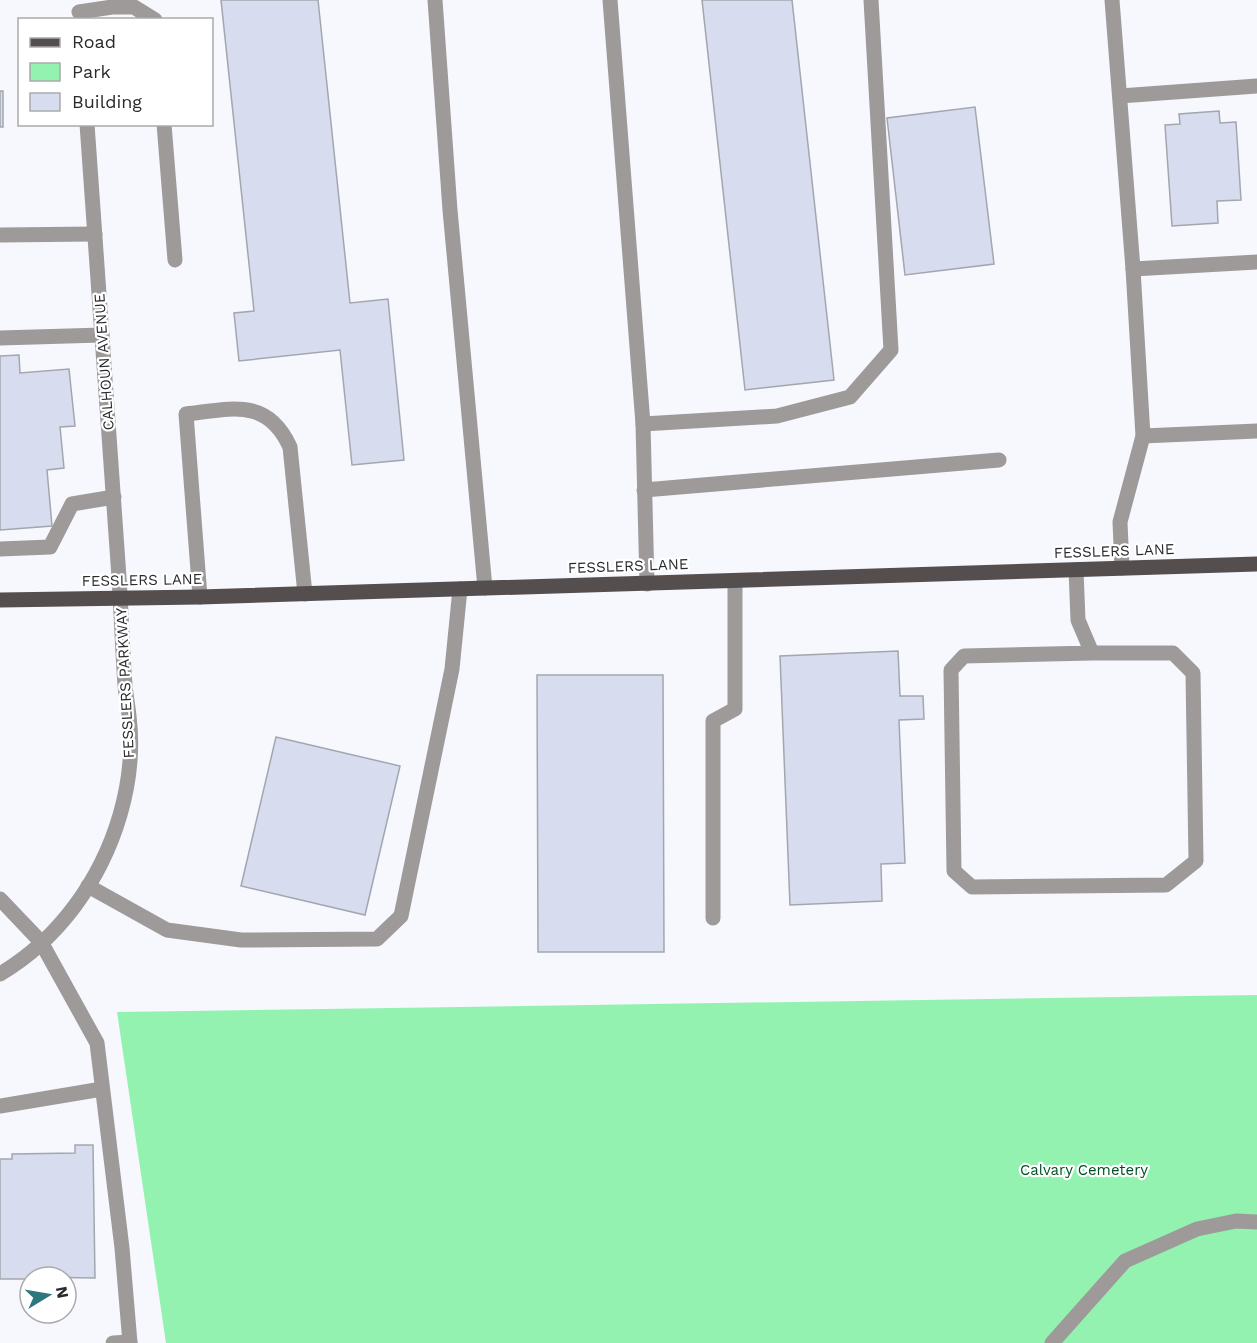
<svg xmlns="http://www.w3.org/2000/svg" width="1257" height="1343" font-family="'Work Sans',sans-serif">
  <rect width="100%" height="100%" fill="#f7f8fe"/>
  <polygon fill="#94f2b1" points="1257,995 1257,1343 166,1343 117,1012"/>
  <g fill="#d7ddef" stroke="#a3a6ae" stroke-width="1.5">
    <polygon points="221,0 318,0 350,303 388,299 404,460 352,465 340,350 239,361 234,313 254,311"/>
    <polygon points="702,0 792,0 834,380 745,390"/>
    <rect x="0" y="91" width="3" height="36"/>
    <polygon points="975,107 994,264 905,275 887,118"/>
    <polygon points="1219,111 1220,123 1236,122 1241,200 1217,201 1218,223 1172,226 1165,125 1180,124 1179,114"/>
    <polygon points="19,355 20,373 69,369 75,426 60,427 64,468 47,470 52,526 0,530 0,356"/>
    <polygon points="898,651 900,696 923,696 924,719 899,720 905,863 881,864 882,901 790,905 780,656"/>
    <polygon points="537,675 663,675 664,952 538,952"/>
    <polygon points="276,737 400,766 365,915 241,886"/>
    <polygon points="75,1145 93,1145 95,1278 30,1277 30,1279 0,1279 0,1159 12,1159 12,1154 75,1153"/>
  </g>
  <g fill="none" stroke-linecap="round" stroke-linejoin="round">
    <g stroke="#9e9a9a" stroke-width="15">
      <polyline points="435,0 450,210 485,588"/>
      <polyline points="610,0 643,424 647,584"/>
      <polyline points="1112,0 1133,269 1143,436 1120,522 1122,568"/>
      <polyline points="79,12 112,7 134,7 155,20"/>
      <polyline points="1120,96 1257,86"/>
      <polyline points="164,124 175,260"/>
      <polyline points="0,235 95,234"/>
      <polyline points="1133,269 1257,262"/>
      <polyline points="0,338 102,335"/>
      <polyline points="643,424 777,416 850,397 891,350 871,0"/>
      <polyline points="1143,436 1257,431"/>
      <polyline points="644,490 999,460"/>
      <polyline points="0,549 50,547 72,504 114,497"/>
      <polyline points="1076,570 1078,620 1092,653 1173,653 1193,673 1196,861 1166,885 972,887 954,871 951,670 964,656 1092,653"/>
      <path d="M 200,597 L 186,414 C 231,409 267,397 290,447 L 305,594"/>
      <polyline points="88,886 167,930 241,940 377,939 401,916 452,669 460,589"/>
      <polyline points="0,899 41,942 97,1043 122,1248 130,1343"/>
      <polyline points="713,918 713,721 735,709 735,581"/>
      <path d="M 0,974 C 59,939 101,880 120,815 C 129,784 133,748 129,716 C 128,706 126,695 125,685 C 122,644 121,603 118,563 C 108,417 98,271 87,124"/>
      <polyline points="0,1106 102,1089"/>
      <polyline points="113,1343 130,1342"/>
      <polyline points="1052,1343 1125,1261 1197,1229 1236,1221 1257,1222"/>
    </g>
    <polyline stroke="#554e4f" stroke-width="15" points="0,600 200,597 1257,564"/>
  </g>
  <g text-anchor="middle" stroke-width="4.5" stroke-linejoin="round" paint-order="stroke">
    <g font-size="15" fill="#292a2d" stroke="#fff">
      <text transform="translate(104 362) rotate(-94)" y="5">CALHOUN AVENUE</text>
      <text transform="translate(1114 551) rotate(-2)" y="5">FESSLERS LANE</text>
      <text transform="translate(628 566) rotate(-2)" y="5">FESSLERS LANE</text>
      <text transform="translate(142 580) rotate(-1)" y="5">FESSLERS LANE</text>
      <text transform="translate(125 683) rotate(-93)" y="5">FESSLERS PARKWAY</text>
    </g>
    <g font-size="15" fill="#024f27" stroke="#fff">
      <text x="1084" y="1175">Calvary Cemetery</text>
    </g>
  </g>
  <rect x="18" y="18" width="195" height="108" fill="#ffffff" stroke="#a9aaab" stroke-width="1.5"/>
  <rect x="30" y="38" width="30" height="9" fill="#554e4f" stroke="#a9aaab" stroke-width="1.5"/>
  <text x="72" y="48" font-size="18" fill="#292a2d">Road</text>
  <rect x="30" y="63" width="30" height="18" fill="#94f2b1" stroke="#a9aaab" stroke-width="1.5"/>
  <text x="72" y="78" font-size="18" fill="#292a2d">Park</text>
  <rect x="30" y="93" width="30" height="18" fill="#d7ddef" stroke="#a9aaab" stroke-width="1.5"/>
  <text x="72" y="108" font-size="18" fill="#292a2d">Building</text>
  <g transform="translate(48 1295) rotate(79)"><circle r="28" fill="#ffffff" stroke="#a9aaab" stroke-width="1.5"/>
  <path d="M0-4.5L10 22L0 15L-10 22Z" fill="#2e777e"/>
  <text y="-9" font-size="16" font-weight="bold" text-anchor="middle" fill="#292a2d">N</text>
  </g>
</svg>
